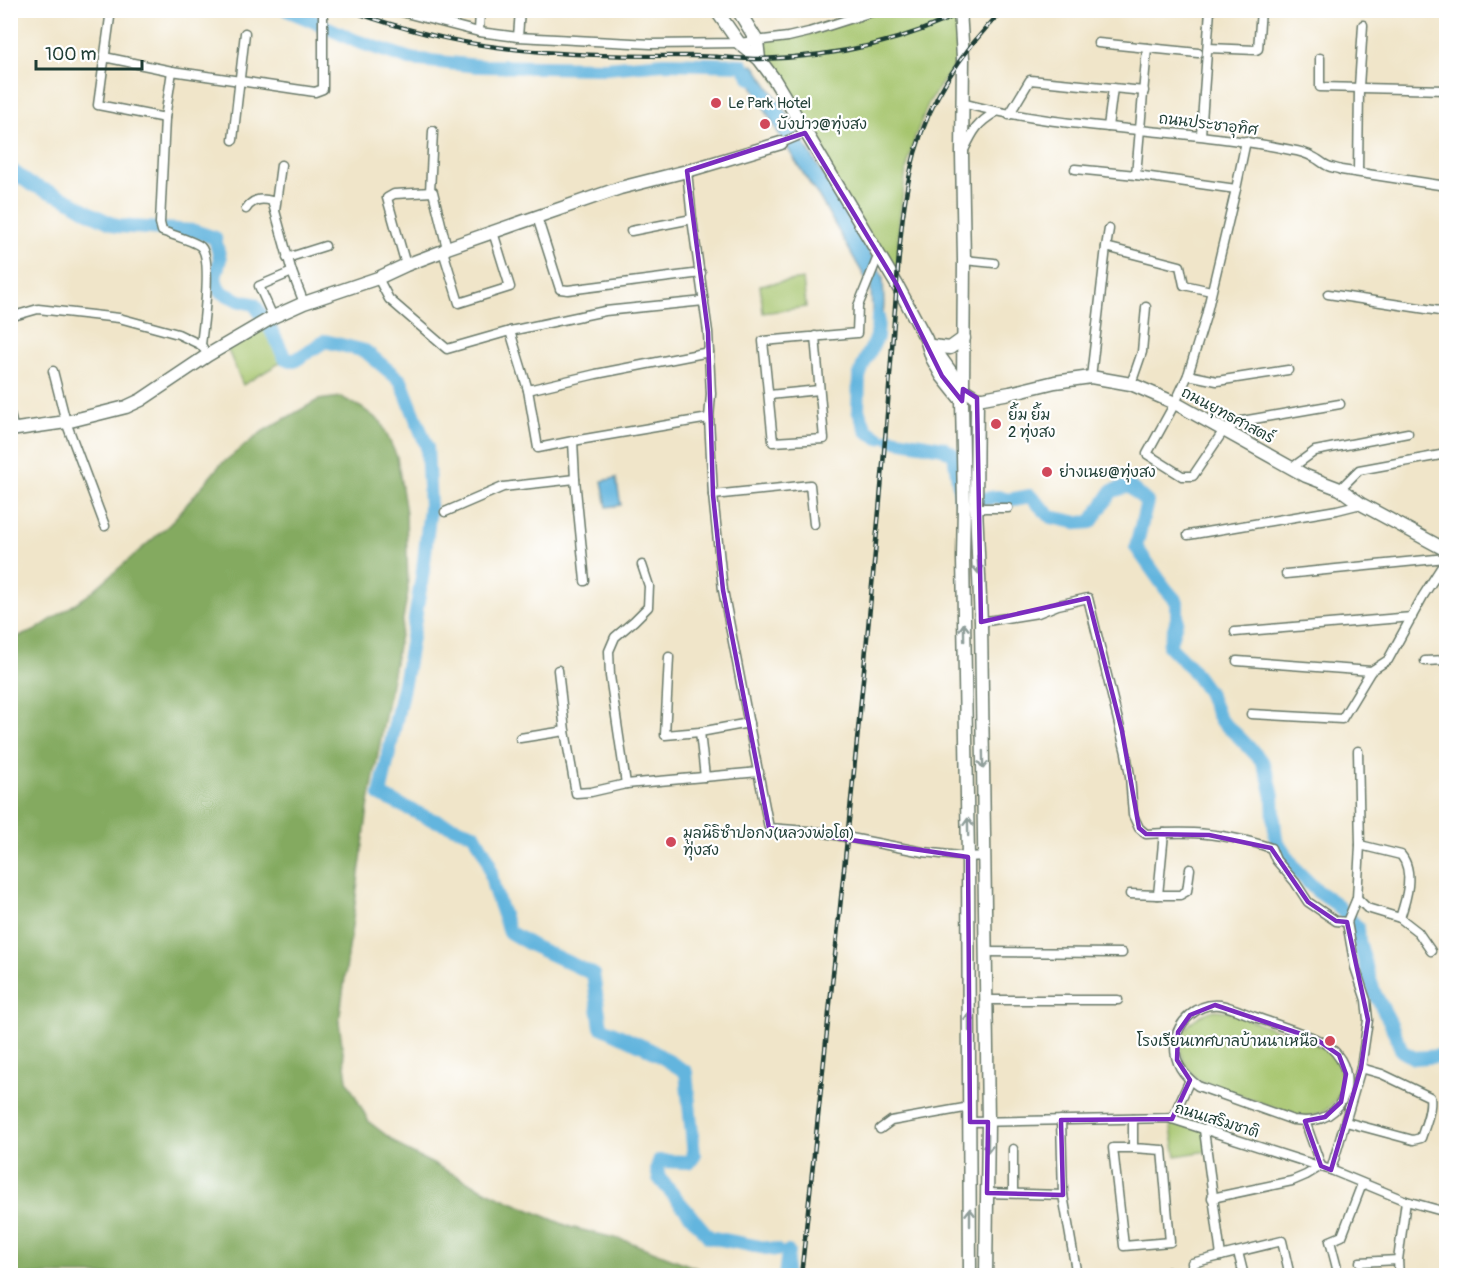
<svg xmlns="http://www.w3.org/2000/svg" width="1457" height="1286" font-family="Pangolin,'Playpen Sans Thai',sans-serif">
  <rect width="100%" height="100%" fill="#fff"/>
  <filter id="ink" filterUnits="userSpaceOnUse"><feTurbulence type="fractalNoise" baseFrequency=".0167" numOctaves="2"/><feDisplacementMap in="SourceGraphic" scale="12" xChannelSelector="R" yChannelSelector="G"/><feConvolveMatrix kernelMatrix="1 2 1 2 8 2 1 2 1" color-interpolation-filters="sRGB"/></filter>
  <filter id="wash" filterUnits="userSpaceOnUse"><feTurbulence type="fractalNoise" baseFrequency=".008" numOctaves="4" result="noise"/><feDisplacementMap in="SourceGraphic" scale="24" xChannelSelector="R" yChannelSelector="G"/><feGaussianBlur stdDeviation="1.35" result="paint"/><feColorMatrix in="noise" values="0 0 0 0 0 0 0 0 0 0 0 0 0 0 0 0 0 1.4 0 .05"/><feComposite in="paint" operator="in"/></filter>
  <g filter="url(#wash)">
    <rect width="100%" height="100%" fill="#f0e5c9"/>
    <g fill="#a6c56d" stroke="#628150" stroke-width="1.5">
      <polygon points="878,11 960,11 963,53 929,102 915,137 906,171 899,221 897,285 774,79 757,41"/>
      <polygon points="803,279 806,307 763,313 760,285"/>
      <polygon points="268,324 285,360 243,385 227,348"/>
      <path d="M 1215,1010 L 1226,1011 L 1326,1048 C 1332,1053 1338,1058 1340,1066 C 1348,1086 1336,1109 1315,1115 C 1311,1117 1306,1116 1301,1117 L 1200,1081 C 1169,1057 1175,1020 1215,1010 Z"/>
      <polygon points="1169,1118 1204,1130 1208,1151 1176,1156"/>
    </g>
    <polygon fill="#84aa60" stroke="#52744a" stroke-width="1.5" points="341,397 362,408 381,422 397,457 406,513 408,592 368,808 339,1022 347,1080 369,1122 407,1151 495,1195 570,1227 627,1241 714,1275 11,1275 11,639 34,631 88,595 170,524 220,465 263,431 318,400"/>
    <g fill="#63b5de" stroke="#417989" stroke-width="1.5">
      <path d="M 742,65 L 754,65 L 782,106 L 872,256 L 883,277 L 884,304 L 881,334 L 873,333 L 871,288 L 818,195 L 812,187 C 787,148 762,108 742,65 Z"/>
      <polygon points="616,478 621,505 607,507 602,481"/>
    </g>
    <g fill="none" stroke-linecap="round" stroke-linejoin="round">
      <g stroke="#63b5de" stroke-width="14">
        <polyline points="287,10 320,24 356,41 410,59 478,66 606,68 664,63 742,65 751,78"/>
        <polyline points="10,169 30,184 67,199 92,214 117,226 194,231 215,238 220,259 215,278 219,291 240,301 254,304 268,324 285,358 294,361 325,341 365,351 401,381 427,447 430,507 423,571 406,673 380,795 428,818 474,834 488,859 494,889 509,932 533,946 593,974 601,1027 649,1049 686,1072 694,1156 690,1162 659,1161 657,1169 659,1178 709,1237 776,1250"/>
        <polyline points="878,317 877,337 864,363 859,377 858,410 867,431 879,438"/>
        <polyline points="891,439 943,448 954,455 961,499 982,499 998,497 1008,500 1030,496 1051,517 1079,523 1091,522 1112,491 1129,486 1147,502 1136,547 1165,588 1177,602 1177,619 1169,646 1190,667 1208,692 1220,720 1238,736 1262,761 1269,779 1273,797 1274,821 1276,840 1297,871 1317,891 1336,904 1358,928 1359,941 1368,974 1375,994 1390,1022 1402,1051 1414,1058 1441,1056 1446,1061"/>
        <polyline points="785,1276 788,1252 787,1252"/>
      </g>
    </g>
  </g>
  <g filter="url(#ink)">
    <g fill="none" stroke-linecap="round" stroke-linejoin="round">
      <defs>
        <g id="street">
          <polyline points="111,10 98,105 165,118 172,71 315,92 323,89 323,10"/>
          <polyline points="394,10 479,32 518,37 520,10"/>
          <polyline points="479,32 480,10"/>
          <polyline points="518,37 651,44 739,43 788,37 809,32 878,10"/>
          <polyline points="1098,43 1198,53"/>
          <polyline points="1208,48 1256,50 1258,49 1261,10"/>
          <polyline points="104,57 172,71"/>
          <polyline points="1320,58 1320,87 1446,90"/>
          <path d="M 962,103 C 1069,132 1182,127 1291,150 C 1298,151 1306,153 1313,157 C 1318,159 1323,164 1328,166 C 1332,168 1337,168 1341,170 L 1446,186"/>
          <polyline points="1009,115 1030,80 1144,91"/>
          <path d="M 165,118 L 160,223 L 162,231 C 170,234 197,242 201,247 C 213,259 203,327 201,345"/>
          <polyline points="1108,127 1113,88"/>
          <polyline points="1201,135 1210,10"/>
          <polyline points="233,140 245,33"/>
          <polyline points="1246,141 1236,189 1206,316 1188,375 1175,403 1147,454 1182,476 1193,476 1224,430 1242,421 1340,404"/>
          <polyline points="781,143 805,133"/>
          <path d="M 964,150 C 973,131 977,123 996,112"/>
          <polyline points="1075,169 1136,175 1236,189"/>
          <polyline points="687,171 692,219 708,332 711,394 709,418 713,495 723,590 769,828 820,832 923,852 968,857 985,856"/>
          <polyline points="1358,172 1359,87 1363,25"/>
          <polyline points="1136,175 1147,48"/>
          <polyline points="430,192 433,131"/>
          <path d="M 246,209 C 252,199 262,198 272,201 L 275,211 L 281,165"/>
          <polyline points="275,211 292,272 304,303"/>
          <polyline points="537,217 560,289 568,290 701,273"/>
          <polyline points="631,231 692,219"/>
          <polyline points="1106,247 1109,229"/>
          <polyline points="443,251 459,303 510,287 493,232"/>
          <polyline points="287,258 325,246"/>
          <polyline points="964,260 994,263"/>
          <polyline points="406,265 387,198 394,194 433,192 447,248"/>
          <polyline points="378,278 389,299 447,349 510,331 605,311 704,301"/>
          <polyline points="1328,294 1446,312"/>
          <polyline points="10,317 38,309 119,318 178,334 201,345 203,348"/>
          <polyline points="273,317 259,286 292,272"/>
          <polyline points="510,331 528,390 538,448 573,441 709,418"/>
          <polyline points="815,336 824,439 773,442 763,341 857,333 858,306 879,254"/>
          <polyline points="53,371 66,422 105,526"/>
          <polyline points="1188,375 1217,381 1288,370"/>
          <polyline points="1091,377 1106,247 1180,266 1184,285 1211,291"/>
          <polyline points="1131,384 1142,352 1146,307"/>
          <polyline points="528,390 596,374 709,352"/>
          <polyline points="769,395 819,390"/>
          <polyline points="10,414 14,430"/>
          <polyline points="573,441 575,479 585,581"/>
          <polyline points="1293,467 1315,451 1408,433"/>
          <polyline points="1340,489 1359,470 1446,454"/>
          <polyline points="713,495 810,485 814,524"/>
          <polyline points="445,512 503,487 575,479"/>
          <polyline points="976,512 984,508 1008,508"/>
          <polyline points="1188,535 1337,510 1361,504"/>
          <polyline points="1286,574 1446,558"/>
          <path d="M 981,622 L 1038,613 L 1058,605 L 1088,598 L 1126,753 L 1130,776 L 1133,815 L 1139,828 L 1146,834 C 1161,833 1177,832 1193,833 C 1216,834 1249,840 1271,848 L 1276,860 L 1295,882 L 1308,902 L 1336,921 L 1347,922"/>
          <polyline points="1235,632 1412,617"/>
          <polyline points="669,657 665,735 700,732 749,723"/>
          <polyline points="1237,661 1371,671"/>
          <polyline points="1425,661 1446,660"/>
          <polyline points="558,670 565,731 576,793 591,792 626,784 759,772"/>
          <polyline points="1251,714 1342,719 1371,671 1388,660 1423,596 1446,560"/>
          <polyline points="700,732 705,777"/>
          <polyline points="520,738 565,731"/>
          <polyline points="626,784 610,676 609,651 615,637 634,621 648,607 649,586 642,565"/>
          <path d="M 1360,845 L 1401,855 C 1415,872 1406,900 1400,918"/>
          <polyline points="1130,894 1158,895 1164,833"/>
          <polyline points="1158,895 1180,895 1187,891 1190,869"/>
          <polyline points="1357,898 1367,908 1400,918 1418,932 1431,951"/>
          <polyline points="985,952 1122,953"/>
          <polyline points="986,1000 1118,1000"/>
          <polyline points="1133,1119 1133,1148 1162,1150 1170,1242 1124,1246 1113,1148 1133,1148"/>
          <polyline points="1172,1119 1190,1080"/>
          <polyline points="1061,1120 1063,1195"/>
          <polyline points="970,1122 1169,1118 1331,1170 1406,1201 1446,1212"/>
          <path d="M 1346,1122 L 1413,1140 L 1421,1138 C 1425,1126 1432,1110 1430,1097 L 1382,1074 L 1361,1068"/>
          <polyline points="880,1129 891,1121 970,1107"/>
          <polyline points="1204,1130 1221,1256"/>
          <polyline points="1331,1170 1361,1068 1368,1020 1366,1000 1355,967 1347,922 1357,898 1360,845 1358,751"/>
          <polyline points="987,1193 1063,1195 1077,1276"/>
          <polyline points="1013,1193 1013,1149"/>
          <path d="M 1212,1198 L 1292,1181 L 1306,1175 L 1321,1166 L 1305,1121 C 1354,1121 1362,1057 1316,1039 C 1296,1031 1275,1024 1255,1017 C 1244,1013 1232,1007 1220,1005 C 1198,1002 1177,1022 1175,1043 C 1174,1063 1183,1075 1198,1086 L 1293,1120 L 1305,1121"/>
          <polyline points="1238,1252 1244,1276"/>
          <polyline points="1398,1260 1399,1276"/>
          <polyline points="1360,1262 1398,1260 1406,1201"/>
          <polyline points="1168,1272 1169,1276"/>
          <polyline points="1195,1276 1192,1263 1282,1241 1290,1276"/>
          <polyline points="1339,1276 1330,1241 1342,1236 1362,1184"/>
        </g>
        <g id="secondary">
          <polyline points="716,10 739,43 759,59 774,79 897,285 926,339 932,358 942,376 962,401 964,505 963,557 968,857 970,1276"/>
          <polyline points="738,10 757,41 759,59"/>
          <polyline points="960,10 963,58 962,154 964,260 963,389"/>
          <polyline points="932,346 950,348 964,338"/>
          <polyline points="938,354 963,389 977,398 976,507 981,622 988,1122 986,1276"/>
          <polyline points="977,398 983,398 1010,393 1055,382 1091,377 1131,384 1175,403 1306,476 1340,489 1361,504 1446,550"/>
          <polyline points="10,430 66,422 126,407 141,400 208,355 273,317 304,303 378,278 406,265 443,251 447,248 620,188 687,171 781,143"/>
        </g>
      </defs>
      <use href="#street" stroke="#687868" stroke-width="11"/>
      <use href="#secondary" stroke="#687868" stroke-width="15"/>
      <use href="#street" stroke="#fff" stroke-width="8"/>
      <use href="#secondary" stroke="#fff" stroke-width="12"/>
      <defs>
        <g id="rail">
          <path d="M 348,10 C 396,27 446,41 497,47 C 562,56 627,56 692,56 C 715,56 737,59 760,59 C 830,57 904,43 966,10"/>
          <path d="M 801,1276 C 827,1031 854,787 876,542 C 884,464 889,386 895,308 C 899,257 901,203 915,153 C 930,99 963,50 1003,10"/>
        </g>
      </defs>
      <use href="#rail" stroke="#1f3d34" stroke-width="4.5"/>
      <use href="#rail" stroke="#fff" stroke-width="2" stroke-dasharray="7" stroke-linecap="butt"/>
    </g>
    <defs><path id="oneway-shaft" d="M-6 0H5M1.5-3L5.5 0L1.5 3" fill="none" stroke-width="1.6" stroke-linecap="round" stroke-linejoin="round" transform="scale(1.5)"/></defs>
    <g stroke="#8f9e9a">
      <use href="#oneway-shaft" transform="translate(978 565) rotate(87)"/>
      <use href="#oneway-shaft" transform="translate(964 632) rotate(-91)"/>
      <use href="#oneway-shaft" transform="translate(983 760) rotate(89)"/>
      <use href="#oneway-shaft" transform="translate(968 827) rotate(-91)"/>
      <use href="#oneway-shaft" transform="translate(969 1022) rotate(-90)"/>
      <use href="#oneway-shaft" transform="translate(988 1144) rotate(91)"/>
      <use href="#oneway-shaft" transform="translate(970 1217) rotate(-90)"/>
    </g>
  </g>
  <path fill="none" stroke="#7b2cbf" stroke-width="4.5" stroke-linejoin="round" d="M 805,133 L 897,285 L 942,376 L 962,401 L 963,389 L 977,398 L 981,622 L 1088,598 L 1122,731 L 1139,828 L 1146,834 L 1209,835 L 1271,848 L 1308,902 L 1336,921 L 1347,922 L 1368,1020 L 1361,1068 L 1331,1170 L 1321,1166 L 1305,1121 L 1325,1117 L 1341,1102 L 1346,1074 L 1339,1055 L 1316,1039 L 1215,1005 L 1190,1015 L 1178,1032 L 1177,1060 L 1190,1080 L 1172,1119 L 1061,1120 L 1063,1195 L 987,1193 L 988,1122 L 970,1122 L 968,857 L 769,828 L 723,590 L 713,495 L 708,332 L 687,171 Z"/>
  <g fill="#d1495b" stroke="#fff" stroke-width="2">
    <circle cx="716" cy="103" r="6"/>
    <circle cx="765" cy="124" r="6"/>
    <circle cx="996" cy="424" r="6"/>
    <circle cx="1047" cy="472" r="6"/>
    <circle cx="671" cy="842" r="6"/>
    <circle cx="1330" cy="1041" r="6"/>
  </g>
  <g text-anchor="middle" stroke-width="4.5" stroke-linejoin="round" paint-order="stroke">
    <g font-size="15" fill="#1f3d34" stroke="#fff" text-anchor="start">
      <text x="728" y="108">Le Park Hotel</text>
      <text x="777" y="129">บังบ่าว@ทุ่งสง</text>
      <text x="1008" y="420">ยิ้ม ยิ้ม<tspan x="1008" dy="17">2 ทุ่งสง</tspan></text>
      <text x="1059" y="477">ย่างเนย@ทุ่งสง</text>
      <text x="683" y="838">มูลนิธิซำปอกง(หลวงพ่อโต)<tspan x="683" dy="17">ทุ่งสง</tspan></text>
      <text x="1318" y="1046" text-anchor="end">โรงเรียนเทศบาลบ้านนาเหนือ</text>
    </g>
    <g font-size="15" fill="#1f3d34" stroke="#fff">
      <text transform="translate(1208 124) rotate(7)" y="5">ถนนประชาอุทิศ</text>
      <text transform="translate(1228 415) rotate(28)" y="5">ถนนยุทธศาสตร์</text>
      <text transform="translate(1217 1120) rotate(17)" y="5">ถนนเสริมชาติ</text>
    </g>
  </g>
  <rect width="1457" height="1286" fill="none" stroke="#fff" stroke-width="36"/>
  <path d="M36 60v9h106v-9" fill="none" stroke="#1f3d34" stroke-width="3"/>
  <text x="45" y="60" font-size="18" fill="#1f3d34" stroke="#ffffff" stroke-width="4.5" paint-order="stroke">100 m</text>
</svg>
